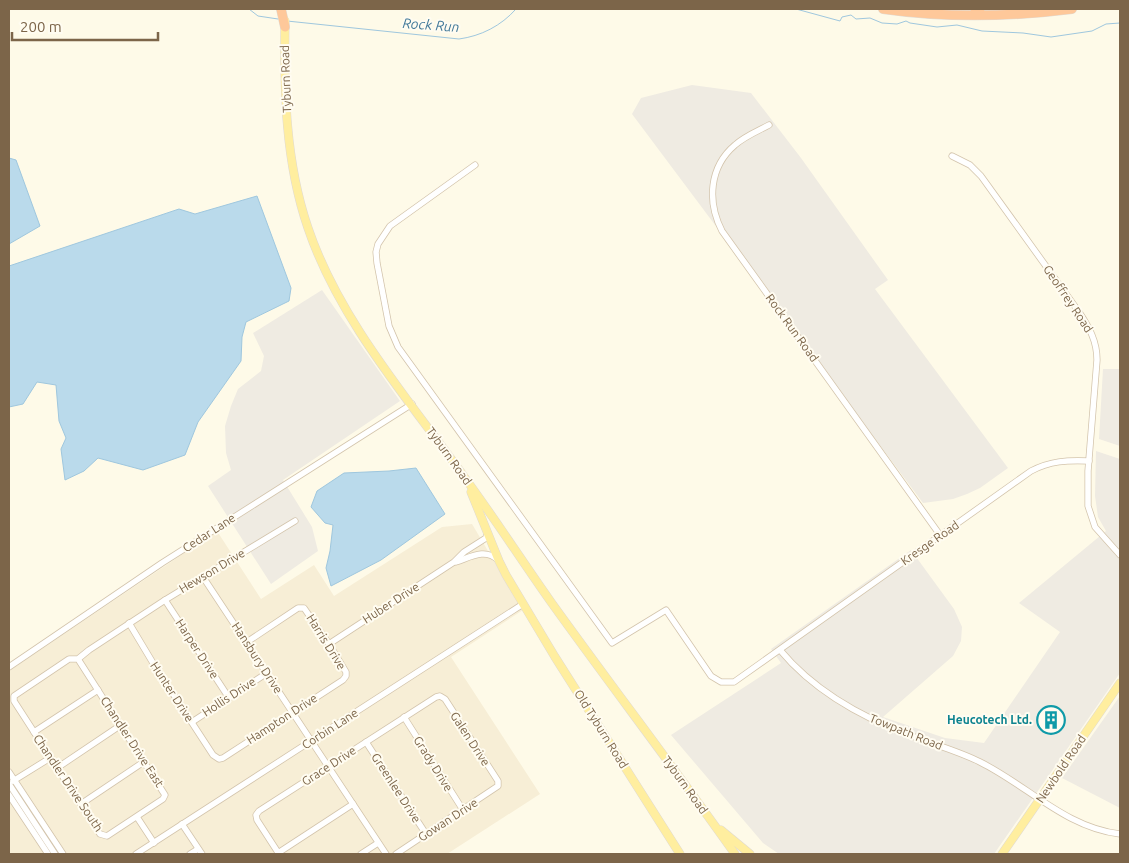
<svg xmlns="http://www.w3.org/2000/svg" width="1129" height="863" font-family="Ubuntu,sans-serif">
  <rect width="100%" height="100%" fill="#fefae8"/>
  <polygon fill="#f7eed6" points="472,524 523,610 451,657 540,794 447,854 9,854 9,671 217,531 261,599 314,565 334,596 442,527"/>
  <g fill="#efebe2">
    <polygon points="692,85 751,93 801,158 888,280 875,289 1008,468 980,488 967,494 953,499 923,503 632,114 641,98"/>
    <polygon points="322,290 400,401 283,480 312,527 318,551 271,584 208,486 231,470 226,453 225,426 231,406 238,389 261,371 264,356 253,333"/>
    <polygon points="1103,369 1120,369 1120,446 1099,439"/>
    <polygon points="1096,451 1120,459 1120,673 994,854 779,854 763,843 671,735 781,663 771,649 911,550 954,609 962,627 961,641 953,656 883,717 945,738 984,743 1060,632 1019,603 1106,531 1098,517 1095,496"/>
    <polygon points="1120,696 1120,808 1062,778"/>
  </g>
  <g fill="#badaeb" stroke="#9fc7de">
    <polygon points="9,158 16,160 40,226 9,244"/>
    <polygon points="257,196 291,288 289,301 246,322 242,337 241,361 198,422 185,455 143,470 98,458 84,471 65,480 61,449 66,438 59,421 56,385 37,382 23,404 9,407 9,266 179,209 195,214"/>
    <polygon points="416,468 445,514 381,560 331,586 326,568 330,551 333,525 325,523 311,507 317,491 344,473 389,471"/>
  </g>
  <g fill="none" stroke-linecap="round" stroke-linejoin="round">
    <g stroke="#9fc7de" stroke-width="1">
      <polyline points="249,9 258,16 278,19"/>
      <polyline points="796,9 840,21 842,17 851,15 856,19 870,18 882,23 897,24 906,21 910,23 937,27 957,25 982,31 1023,33 1051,37 1092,31 1106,24 1120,23"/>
      <path d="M 287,21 L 459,39 C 481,36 501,26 516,9"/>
    </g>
    <defs>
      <g id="minor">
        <path d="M 769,125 C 758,131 745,136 735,145 C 709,167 707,202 722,231 L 940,535"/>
        <path d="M 952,156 L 970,165 L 981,176 L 1079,312 C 1089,327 1097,341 1097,360 L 1088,471 L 1088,506 L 1095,527 L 1120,555"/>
        <path d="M 475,165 L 390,226 L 378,244 L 376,252 L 377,263 L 389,326 L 398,347 L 612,643 L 666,610 L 711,676 L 721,682 L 734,682 L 1031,471 C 1050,461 1067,460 1089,461"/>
        <path d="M 456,562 C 471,557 485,548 498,560"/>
        <polyline points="203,577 386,854"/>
        <polyline points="165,600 229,698"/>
        <polyline points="129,623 153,663 213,755 219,759 223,758 343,680 346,676 346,672 329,644 304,608 298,608 247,642"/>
        <polyline points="329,644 454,562 464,552 486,538 487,533"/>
        <path d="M 780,650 C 814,691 863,718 912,736 C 935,745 958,751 980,762 C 1027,785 1066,828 1120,834"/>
        <polyline points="78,659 165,795 163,799 107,836 100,834 14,701 14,696 69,659 78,659 89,650 165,600 295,521"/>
        <polyline points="9,667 162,563 412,404"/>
        <polyline points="404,717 463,810"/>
        <polyline points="192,722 267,673"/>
        <polyline points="34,732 98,690"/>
        <polyline points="366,742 426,834"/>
        <polyline points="57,768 121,725"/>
        <polyline points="9,772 63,854"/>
        <polyline points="13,781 50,758"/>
        <polyline points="9,784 55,854"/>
        <polyline points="9,795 48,854"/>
        <polyline points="81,804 145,761"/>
        <polyline points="137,817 154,843"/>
        <polyline points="182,824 202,854"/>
        <polyline points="278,853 353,804"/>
        <polyline points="136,854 523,604"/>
        <polyline points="190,854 198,849"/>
        <polyline points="279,854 257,820 256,815 259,811 436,697 440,696 445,699 498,781 498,786 396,854"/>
        <polyline points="361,854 378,843"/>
      </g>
      <g id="major">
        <path d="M 285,21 C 284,90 285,161 308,228 C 339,320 409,400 465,478 C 495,519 522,561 551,602 C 612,687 675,769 735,854"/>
        <polyline points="471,492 499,561 506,575 555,657 680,854"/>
        <polyline points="721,830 750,854"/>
        <polyline points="1002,854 1120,683"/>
      </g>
      <g id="highway">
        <polyline points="281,9 285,27"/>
        <path d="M 883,9 C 946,18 1009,17 1072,9"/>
        <polyline points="975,9 980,9"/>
      </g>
    </defs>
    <use href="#minor" stroke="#d3c4ac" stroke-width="7"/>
    <use href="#major" stroke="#e0dad3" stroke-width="9"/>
    <use href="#highway" stroke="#e0dad3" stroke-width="10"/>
    <use href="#minor" stroke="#fff" stroke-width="5.5"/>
    <use href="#major" stroke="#ffee9f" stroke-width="8"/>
    <use href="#highway" stroke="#fec89a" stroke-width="9"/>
  </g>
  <defs>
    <symbol id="building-ring" viewBox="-11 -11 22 22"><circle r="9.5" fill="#fffcf1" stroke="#0f9aa8" stroke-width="1.5"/><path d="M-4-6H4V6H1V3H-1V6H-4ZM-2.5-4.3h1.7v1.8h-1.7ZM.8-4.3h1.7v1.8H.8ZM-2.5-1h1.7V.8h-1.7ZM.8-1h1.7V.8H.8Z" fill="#0f9aa8"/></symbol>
  </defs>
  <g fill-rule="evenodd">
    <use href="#building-ring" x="1035" y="704" width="32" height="32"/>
  </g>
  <g text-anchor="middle" stroke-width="4" stroke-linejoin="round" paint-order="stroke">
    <g font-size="12" fill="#7c6549" stroke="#fffcf1">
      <text transform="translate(286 79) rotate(-92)" y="4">Tyburn Road</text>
      <text transform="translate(1068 299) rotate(56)" y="4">Geoffrey Road</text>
      <text transform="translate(792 328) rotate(54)" y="4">Rock Run Road</text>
      <text transform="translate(449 456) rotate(54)" y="4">Tyburn Road</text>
      <text transform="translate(209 533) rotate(-33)" y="4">Cedar Lane</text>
      <text transform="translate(930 543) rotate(-35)" y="4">Kresge Road</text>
      <text transform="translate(212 571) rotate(-31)" y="4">Hewson Drive</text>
      <text transform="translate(391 603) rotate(-33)" y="4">Huber Drive</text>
      <text transform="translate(326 642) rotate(58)" y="4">Harris Drive</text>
      <text transform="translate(197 649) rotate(57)" y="4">Harper Drive</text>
      <text transform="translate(257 658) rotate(57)" y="4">Hansbury Drive</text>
      <text transform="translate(172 692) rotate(57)" y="4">Hunter Drive</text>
      <text transform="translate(229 697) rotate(-33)" y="4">Hollis Drive</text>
      <text transform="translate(282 719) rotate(-33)" y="4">Hampton Drive</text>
      <text transform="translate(330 729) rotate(-33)" y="4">Corbin Lane</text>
      <text transform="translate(601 729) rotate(58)" y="4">Old Tyburn Road</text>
      <text transform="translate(906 732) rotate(22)" y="4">Towpath Road</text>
      <text transform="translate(470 739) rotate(57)" y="4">Galen Drive</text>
      <text transform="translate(132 742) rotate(57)" y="4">Chandler Drive East</text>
      <text transform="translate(433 764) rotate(58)" y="4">Grady Drive</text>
      <text transform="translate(329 766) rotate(-33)" y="4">Grace Drive</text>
      <text transform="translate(1061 769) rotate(-56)" y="4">Newbold Road</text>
      <text transform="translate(68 783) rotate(56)" y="4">Chandler Drive South</text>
      <text transform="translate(685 785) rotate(54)" y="4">Tyburn Road</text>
      <text transform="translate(396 788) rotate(57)" y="4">Greenlee Drive</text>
      <text transform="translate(448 820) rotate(-33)" y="4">Gowan Drive</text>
    </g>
    <g font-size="12" font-weight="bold" fill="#0d838f" stroke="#fffcf1" text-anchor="end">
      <text x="1032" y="724">Heucotech Ltd.</text>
    </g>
    <g font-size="14" font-style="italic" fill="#427999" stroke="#fffcf1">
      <text transform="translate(431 25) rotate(4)" y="5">Rock Run</text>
    </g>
  </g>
  <rect width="1129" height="863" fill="none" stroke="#7c6549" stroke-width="20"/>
  <path d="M12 32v8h146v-8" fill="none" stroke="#7c6549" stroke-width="2.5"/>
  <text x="20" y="32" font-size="15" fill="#7c6549" stroke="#fffcf1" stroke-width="4" paint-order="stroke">200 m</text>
</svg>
